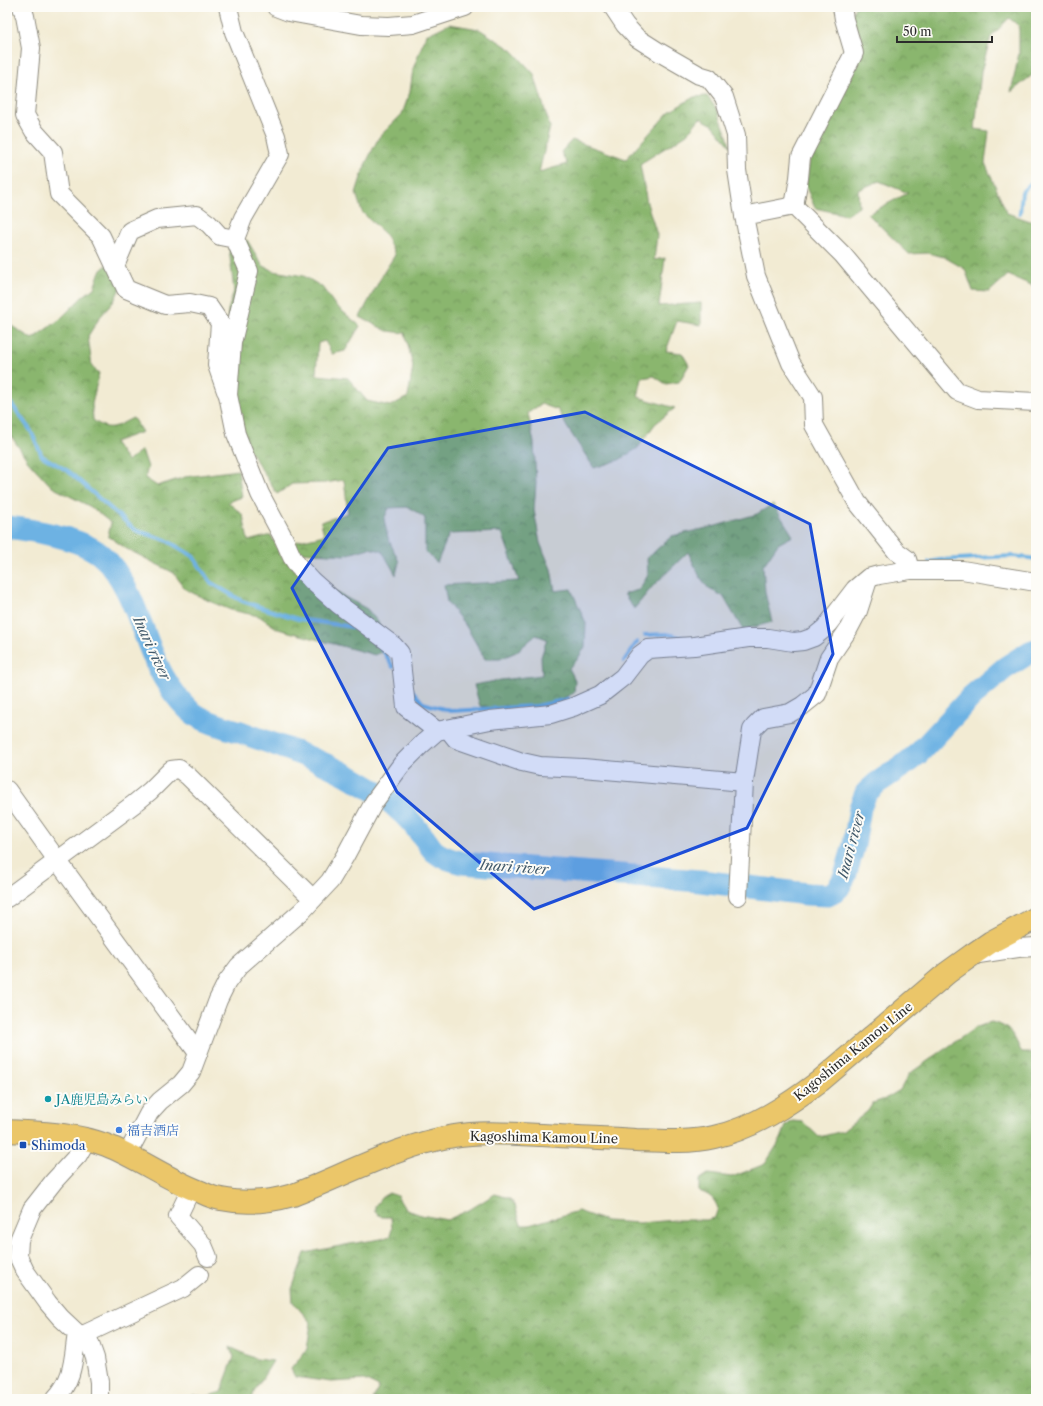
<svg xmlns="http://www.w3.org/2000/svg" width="1043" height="1406" font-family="'Libre Caslon Text','Noto Serif JP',serif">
  <defs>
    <pattern id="forest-crowns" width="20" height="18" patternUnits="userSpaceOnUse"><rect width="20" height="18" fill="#8ab66e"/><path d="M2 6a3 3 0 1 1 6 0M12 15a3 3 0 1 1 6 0" fill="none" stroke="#71945b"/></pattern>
  </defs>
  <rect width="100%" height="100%" fill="#fdfcf7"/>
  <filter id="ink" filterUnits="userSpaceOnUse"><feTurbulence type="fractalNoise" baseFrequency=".025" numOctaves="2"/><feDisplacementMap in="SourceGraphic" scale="8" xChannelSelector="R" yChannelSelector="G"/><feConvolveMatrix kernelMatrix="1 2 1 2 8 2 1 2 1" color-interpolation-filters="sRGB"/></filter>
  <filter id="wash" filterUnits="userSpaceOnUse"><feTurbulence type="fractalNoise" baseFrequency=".012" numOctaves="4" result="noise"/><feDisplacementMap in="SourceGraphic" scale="16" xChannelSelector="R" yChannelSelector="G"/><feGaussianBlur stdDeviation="0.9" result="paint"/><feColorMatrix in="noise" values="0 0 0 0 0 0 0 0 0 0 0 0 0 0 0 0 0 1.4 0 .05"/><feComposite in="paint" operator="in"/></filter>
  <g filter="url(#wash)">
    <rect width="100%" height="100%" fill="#f2ebd3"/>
    <g fill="url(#forest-crowns)" stroke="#5a704c">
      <polygon points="855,7 1036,7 1036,72 1011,92 1019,53 1019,26 1009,18 991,37 981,71 975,129 989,131 985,163 1007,213 1036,223 1036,287 1008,275 989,292 973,291 965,269 944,257 928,253 909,254 868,214 908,193 879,181 858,190 859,207 846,215 815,208 806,187 812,145 857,59 861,38 851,18"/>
      <polygon points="449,24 479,29 512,50 534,74 550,127 539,172 567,164 561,152 572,140 626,159 669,112 694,97 707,96 718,111 731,147 713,125 700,118 687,134 640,164 647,203 657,235 654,260 665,258 659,306 701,303 701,325 677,321 666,351 682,353 689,365 679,382 666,384 654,376 642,378 638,397 675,408 655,424 638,448 619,460 594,468 567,427 558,410 541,404 528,413 534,443 536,483 534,510 540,543 551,569 555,591 571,589 586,623 585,647 577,660 569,668 575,680 574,693 555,702 500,710 480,706 474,685 501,680 542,675 541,657 547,639 536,635 516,652 500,659 485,659 466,626 447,602 444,585 519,581 502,532 449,534 437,563 425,551 425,518 409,507 389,508 384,519 388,538 399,562 396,575 382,551 369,548 345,555 298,552 295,542 324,535 321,522 348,513 344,480 325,483 292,484 277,494 240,435 227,355 228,310 234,291 229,248 247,240 262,265 273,271 304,276 322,287 335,305 360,326 345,351 332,354 325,341 318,343 316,375 348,378 367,401 390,406 408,397 413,366 405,333 387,331 360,317 384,272 395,255 385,234 362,212 356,193 365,165 379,137 402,114 410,92 413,69 426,35"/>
      <path d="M 107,265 L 122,284 L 114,301 L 100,317 L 88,336 L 92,367 L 99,373 L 92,404 L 93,420 C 110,433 116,426 133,418 L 142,432 L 114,442 L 127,461 L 142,450 L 148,467 L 145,478 L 157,486 L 185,477 L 238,470 L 242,497 L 228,502 L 243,515 L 248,541 L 271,535 L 281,556 L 336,592 L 367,609 L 378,622 L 387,650 L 375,655 L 278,629 L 259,616 L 231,610 L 209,601 L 185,589 L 174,573 L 127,549 L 108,536 L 111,523 L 91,507 L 52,487 L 28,461 L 7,430 L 7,323 L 32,339 L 59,320 L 82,297 L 94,288 L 100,271 Z"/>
      <polygon points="773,504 793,536 778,544 763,566 765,592 772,622 743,630 723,596 709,589 700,577 688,552 652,587 634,609 624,594 639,590 648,575 647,558 672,536 716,526 757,514"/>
      <path d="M 991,1022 C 1012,1027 1013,1035 1022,1053 L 1036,1053 L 1036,1399 L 373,1399 L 379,1387 L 364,1380 L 331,1382 L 295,1377 L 291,1369 L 307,1349 L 311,1323 L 293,1302 L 292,1289 L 305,1253 L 350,1244 L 381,1239 L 390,1236 L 392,1229 L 391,1217 L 382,1217 L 375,1212 L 375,1206 L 382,1197 L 389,1193 L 397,1196 L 405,1209 L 421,1215 L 447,1220 L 469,1210 L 495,1194 L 509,1198 L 515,1205 L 521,1225 L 529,1225 L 578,1211 L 606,1221 L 640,1223 L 675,1220 L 707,1220 L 715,1217 L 718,1208 C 713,1197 710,1195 699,1191 L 699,1180 L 708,1174 L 732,1177 L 765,1164 L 781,1139 L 786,1126 L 792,1121 L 803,1122 L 819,1137 L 843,1131 L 868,1111 L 873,1103 L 885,1099 L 900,1090 L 909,1074 L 975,1028 Z"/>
      <polygon points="230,1347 256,1359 273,1361 254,1392 252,1399 191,1399 193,1395 206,1397 221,1392 234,1357"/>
    </g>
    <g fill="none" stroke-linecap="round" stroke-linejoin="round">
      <g stroke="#6db2e3" stroke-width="4">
        <polyline points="1020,213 1022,192 1036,178"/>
        <polyline points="7,400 13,406 31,431 42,456 68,471 135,530 166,540 193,556 210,582 242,601 266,609 298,619 353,627 358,629"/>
        <polyline points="929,562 940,560 1013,556 1036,559"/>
        <polyline points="645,635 667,634 688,639"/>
        <polyline points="379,644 393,667"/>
        <polyline points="624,661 637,642"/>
        <polyline points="410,688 423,703 451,711 537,706 569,699"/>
      </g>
      <path stroke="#6db2e3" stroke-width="23" d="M 7,527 C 33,530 81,538 101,555 C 124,574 137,613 147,640 C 157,667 167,688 188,709 C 202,722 225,727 243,733 C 279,746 316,758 349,776 C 366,786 385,796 399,810 C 409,818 417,829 425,839 C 428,843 431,848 434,851 C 442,858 452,860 462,863 L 700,881 L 807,894 L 828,895 L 834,892 L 839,887 L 845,876 L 854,845 L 860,808 L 866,793 L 877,783 L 904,765 L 919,753 L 971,697 L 1005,668 L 1030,652 L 1036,650"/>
    </g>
  </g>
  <g filter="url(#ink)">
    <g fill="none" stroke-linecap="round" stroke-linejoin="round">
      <defs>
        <g id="minor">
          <polyline points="22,7 25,16 31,48 25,115 34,131 53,152 59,194 101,236 126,289 165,305 190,303 209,307 220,323 217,365 226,391"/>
          <polyline points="228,7 234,32 276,136 280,154 243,218 235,239 249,271 232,343 228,395 236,434 260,494 283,537 292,557 298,566 312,581 338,604 394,646 400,653 406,707 437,731"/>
          <polyline points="276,7 289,12 361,25 389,26 413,24 465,7"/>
          <polyline points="613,7 625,25 637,38 659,52 699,75 709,78 724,97 736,135 737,170 744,216 756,276 791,363 813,397 814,425 857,502 896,551 907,559 910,570"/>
          <polyline points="794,206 799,178 801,157 854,53 844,19 842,7"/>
          <polyline points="744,216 794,206 843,255 957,391 978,399 1036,402"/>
          <polyline points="115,266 130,231 157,219 197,215 209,224 220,236 235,239"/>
          <polyline points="448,729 456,739 522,762 540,766 583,768 744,782"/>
          <polyline points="7,790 57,860 198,1053"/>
          <polyline points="738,896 744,782 752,730 755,726 763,718 790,713 802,706 817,694 829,658 848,630 858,611 868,580"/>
          <polyline points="7,898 134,804 150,791 171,770 179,769 189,777 313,899"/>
          <polyline points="972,955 1018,948 1036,947"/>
          <polyline points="87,1139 78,1155 54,1181 32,1209 19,1240 18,1256 25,1271 48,1303 60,1317 77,1333 83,1335 89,1341 95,1358 99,1382 99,1399"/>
          <polyline points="127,1155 149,1113 160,1101 181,1084 191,1072 218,1000 227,982 239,966 302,911 330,881 345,856 374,802 402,764 421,745 437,731 490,720 551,714 573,707 600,695 609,688 623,677 640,655 648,649 694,646 748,638 768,638 793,642 803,641 814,637 825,628 855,589 868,578 879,575 910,570 962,570 1036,582"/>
          <polyline points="191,1189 178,1216 203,1245 208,1257"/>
          <polyline points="83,1335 183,1288 199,1275"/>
          <path d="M 55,1399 C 74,1379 73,1359 77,1333"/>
        </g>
        <path id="major" d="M 7,1131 C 40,1133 74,1133 106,1145 C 139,1158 168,1180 201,1192 C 207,1195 214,1198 221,1199 C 245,1204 269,1202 293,1195 C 345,1175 399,1145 454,1136 C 483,1131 513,1134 542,1135 C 573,1137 604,1138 636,1140 C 661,1141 689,1143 714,1137 C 754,1128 788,1105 820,1081 L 947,973 L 972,955 L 991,942 L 1036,918"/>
      </defs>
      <use href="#minor" stroke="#8e8b7f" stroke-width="20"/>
      <use href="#major" stroke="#8e8b7f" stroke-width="24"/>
      <use href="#minor" stroke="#fff" stroke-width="18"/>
      <use href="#major" stroke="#ebc669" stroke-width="22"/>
    </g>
  </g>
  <path fill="#1d4ed8" fill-opacity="0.2" stroke="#1d4ed8" stroke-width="3" stroke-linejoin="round" d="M 585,412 L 810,524 L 833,654 L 747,828 L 534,909 L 397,792 L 292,588 L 388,448 Z"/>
  <circle fill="#0f9aa8" stroke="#fdfcf7" stroke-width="1.5" cx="48" cy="1099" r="4"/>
  <circle fill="#3f7fe0" stroke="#fdfcf7" stroke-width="1.5" cx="119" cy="1130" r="4"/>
  <rect fill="#1a4fb4" stroke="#fdfcf7" stroke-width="1.5" x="19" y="1141" width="8" height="8" rx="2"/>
  <g text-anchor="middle" stroke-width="4" stroke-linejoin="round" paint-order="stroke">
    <g font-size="13" fill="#2b2b2b" stroke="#fdfcf7">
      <text transform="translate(853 1051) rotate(-39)" y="5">Kagoshima Kamou Line</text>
      <text transform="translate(544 1137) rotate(1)" y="5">Kagoshima Kamou Line</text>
    </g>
    <g font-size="13" fill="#0d838f" stroke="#fdfcf7" text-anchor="start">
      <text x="56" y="1104">JA鹿児島みらい</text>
    </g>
    <g font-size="13" fill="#366cbe" stroke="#fdfcf7" text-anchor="start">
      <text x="127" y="1135">福吉酒店</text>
    </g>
    <g font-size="13" fill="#164399" stroke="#fdfcf7" text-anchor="start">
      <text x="31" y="1150">Shimoda</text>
    </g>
    <g font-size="14" font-style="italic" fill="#425a6b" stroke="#fdfcf7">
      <text transform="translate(152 648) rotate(65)" y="5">Inari river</text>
      <text transform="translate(851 845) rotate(-75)" y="5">Inari river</text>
      <text transform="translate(514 867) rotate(4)" y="5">Inari river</text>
    </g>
  </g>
  <rect width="1043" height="1406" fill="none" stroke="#fdfcf7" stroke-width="24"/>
  <path d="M897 36v6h95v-6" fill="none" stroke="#2b2b2b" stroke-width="2"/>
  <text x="903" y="36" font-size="12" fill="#2b2b2b" stroke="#fdfcf7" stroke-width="3" paint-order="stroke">50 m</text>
</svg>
